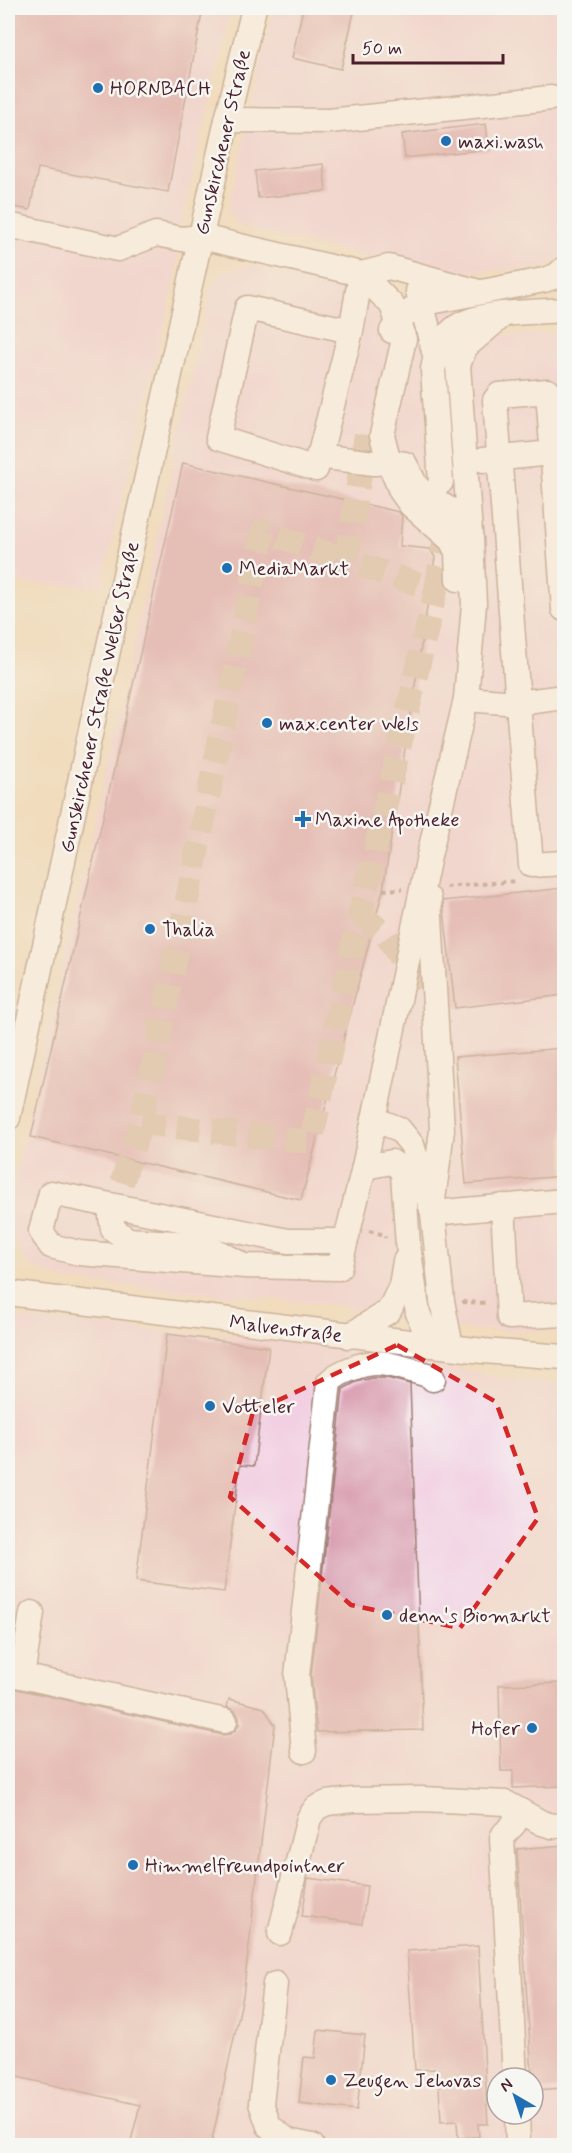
<svg xmlns="http://www.w3.org/2000/svg" width="572" height="2153" font-family="Mynerve,sans-serif">
  <rect width="100%" height="100%" fill="#f6f6f2"/>
  <filter id="ink" filterUnits="userSpaceOnUse"><feTurbulence type="fractalNoise" baseFrequency=".0167" numOctaves="2"/><feDisplacementMap in="SourceGraphic" scale="12" xChannelSelector="R" yChannelSelector="G"/><feConvolveMatrix kernelMatrix="1 2 1 2 8 2 1 2 1" color-interpolation-filters="sRGB"/></filter>
  <filter id="wash" filterUnits="userSpaceOnUse"><feTurbulence type="fractalNoise" baseFrequency=".008" numOctaves="4" result="noise"/><feDisplacementMap in="SourceGraphic" scale="24" xChannelSelector="R" yChannelSelector="G"/><feGaussianBlur stdDeviation="1.35" result="paint"/><feColorMatrix in="noise" values="0 0 0 0 0 0 0 0 0 0 0 0 0 0 0 0 0 1.4 0 .05"/><feComposite in="paint" operator="in"/></filter>
  <g filter="url(#wash)">
    <rect width="100%" height="100%" fill="#f1dcbd"/>
    <g fill="#f2cfe2" fill-rule="evenodd">
      <polygon points="8,8 232,8 182,221 176,275 101,587 8,582"/>
      <polygon points="274,8 564,8 564,248 562,256 545,268 437,273 252,230 239,225 228,210"/>
      <polygon points="249,265 340,287 462,305 495,336 556,333 564,342 564,1332 467,1330 394,1319 338,1305 62,1280 29,1265 9,1230 16,1172 87,860 211,288 225,272"/>
      <path d="M 8,1317 L 147,1330 L 332,1343 L 511,1380 L 564,1385 L 564,2145 L 8,2145 ZM 497,2078 L 533,2078 L 533,2114 L 497,2114 Z"/>
    </g>
    <g id="blocks">
      <g fill="#d89aae">
        <polygon points="8,8 203,8 168,192 38,168 30,210 8,206"/>
        <polygon points="303,8 355,8 341,69 292,58"/>
        <polygon points="486,124 489,149 405,158 402,134"/>
        <polygon points="323,164 326,191 258,198 255,171"/>
        <polygon points="183,463 399,512 402,516 400,546 430,549 435,557 383,890 301,1200 31,1137"/>
        <polygon points="564,888 564,995 455,1008 443,901"/>
        <polygon points="564,1048 564,1176 466,1184 455,1057"/>
        <polygon points="167,1334 269,1347 254,1466 240,1465 224,1592 136,1581"/>
        <polygon points="372,1378 387,1378 410,1384 423,1730 317,1732 311,1676 343,1389 356,1382"/>
        <polygon points="564,1683 564,1786 513,1788 513,1771 501,1771 499,1685"/>
        <polygon points="8,1687 223,1735 230,1734 235,1731 239,1724 239,1717 235,1711 227,1707 229,1699 264,1708 275,1725 243,1996 211,2145 130,2145 140,2105 8,2075"/>
        <polygon points="564,1845 564,2088 533,2090 517,1849"/>
        <polygon points="308,1878 367,1886 362,1924 302,1916"/>
        <polygon points="478,1946 488,2124 478,2124 479,2137 458,2138 457,2121 441,2122 438,2069 415,2070 407,1951"/>
        <polygon points="318,2030 365,2035 357,2110 299,2103 304,2057 315,2058"/>
      </g>
    </g>
  </g>
  <g filter="url(#ink)">
    <use href="#blocks" fill-opacity="0" stroke="#9e7e74" stroke-width="1.5"/>
    <g fill="none" stroke-linecap="round" stroke-linejoin="round">
      <g stroke="#d0b6a0" stroke-width="24" stroke-dasharray="24 12" stroke-linecap="butt">
        <polyline points="436,590 444,542 443,519"/>
        <polyline points="360,914 387,936 401,959 420,1001"/>
        <polyline points="141,1123 311,1142 360,914 436,590 346,560"/>
        <polyline points="111,1217 141,1123 263,531 346,560 366,435"/>
      </g>
      <defs>
        <g id="minor">
          <polyline points="227,120 329,121 551,98"/>
          <polyline points="8,225 118,249 156,234 182,239 201,237 361,274 389,267 479,292"/>
          <polyline points="361,274 392,305 404,339 382,435 389,462 401,491 411,505 451,540 457,552 458,579"/>
          <polyline points="418,291 435,355"/>
          <polyline points="351,331 247,308 218,438 316,469 351,331 361,274"/>
          <polyline points="392,331 399,320 420,304 544,280 556,276 564,269"/>
          <polyline points="318,456 374,463 389,462 405,464 416,486 430,498 459,515 471,538 474,604 466,699 429,856 364,1167 339,1268 245,1266 79,1253 51,1246 41,1231 51,1193 288,1241 345,1241"/>
          <polyline points="483,460 551,453"/>
          <path d="M 441,482 L 433,370 C 435,356 443,338 454,329 C 476,311 536,312 564,310"/>
          <polyline points="470,533 458,365 465,347 504,314"/>
          <polyline points="564,697 518,703 531,865 564,863"/>
          <polyline points="466,699 518,703 495,400 499,395 548,391 564,609"/>
          <polyline points="429,899 442,1130 432,1208"/>
          <polyline points="8,1118 109,646 227,120 254,8"/>
          <polyline points="374,1119 399,1129 412,1145 433,1213 442,1301 451,1347"/>
          <polyline points="364,1167 392,1162 400,1168 403,1174 408,1245 416,1301 418,1313 431,1345"/>
          <polyline points="503,1206 509,1317 564,1314"/>
          <polyline points="433,1213 564,1201"/>
          <polyline points="111,1217 113,1229 128,1240 205,1245 237,1262"/>
          <polyline points="8,1293 483,1351 564,1357"/>
          <polyline points="349,1336 389,1311 401,1286 405,1261"/>
          <polyline points="8,1673 225,1721"/>
          <polyline points="22,1676 32,1613"/>
          <path d="M 304,1751 L 297,1676 L 329,1382 C 338,1372 363,1363 376,1363 C 393,1363 416,1372 431,1376 L 433,1379"/>
          <polyline points="280,1933 309,1818 316,1808 327,1803 353,1800 422,1799 506,1803 542,1823 552,1826 564,1825"/>
          <polyline points="275,1984 261,2103 269,2126 288,2141 312,2146"/>
          <polyline points="515,2078 502,1838 504,1834 514,1824 518,1810"/>
          <polyline points="517,2114 518,2146"/>
        </g>
      </defs>
      <use href="#minor" stroke="#9e7e74" stroke-width="27"/>
      <g stroke="#9e7e74" stroke-width="4" stroke-dasharray="4.5 4.5" stroke-linecap="butt">
        <polyline points="446,887 516,881"/>
        <polyline points="383,890 402,889"/>
        <polyline points="369,1231 385,1235 385,1238"/>
        <polyline points="462,1302 488,1303"/>
      </g>
      <use href="#minor" stroke="#fff" stroke-width="24"/>
    </g>
  </g>
  <path d="M0 0H572V2153H0ZM 397,1345 L 496,1402 L 538,1518 L 460,1628 L 351,1605 L 230,1497 L 253,1412 Z" fill="#f1dcbd" fill-opacity=".55" fill-rule="evenodd"/>
  <path fill="none" stroke="#d62828" stroke-width="4.5" stroke-dasharray="12 8" stroke-linejoin="round" d="M 397,1345 L 496,1402 L 538,1518 L 460,1628 L 351,1605 L 230,1497 L 253,1412 Z"/>
  <g fill="#1f6fb2" stroke="#f6f6f2" stroke-width="2">
    <circle cx="98" cy="88" r="6"/>
    <circle cx="446" cy="141" r="6"/>
    <circle cx="227" cy="568" r="6"/>
    <circle cx="267" cy="723" r="6"/>
    <path d="M300 810h6v6h6v6h-6v6h-6v-6h-6v-6h6z"/>
    <circle cx="150" cy="929" r="6"/>
    <circle cx="210" cy="1406" r="6"/>
    <circle cx="387" cy="1615" r="6"/>
    <circle cx="532" cy="1728" r="6"/>
    <circle cx="133" cy="1865" r="6"/>
    <circle cx="331" cy="2080" r="6"/>
  </g>
  <g text-anchor="middle" stroke-width="5" stroke-linejoin="round" paint-order="stroke">
    <g font-size="20" fill="#4a1f2b" stroke="#f6f6f2" text-anchor="start">
      <text x="110" y="95">HORNBACH</text>
      <text x="458" y="148">maxi.wash</text>
      <text x="239" y="575">MediaMarkt</text>
      <text x="279" y="730">max.center Wels</text>
      <text x="315" y="826">Maxine Apotheke</text>
      <text x="162" y="936">Thalia</text>
      <text x="222" y="1413">Votteler</text>
      <text x="399" y="1622">denn's Biomarkt</text>
      <text x="520" y="1735" text-anchor="end">Hofer</text>
      <text x="145" y="1872">Himmelfreundpointner</text>
      <text x="343" y="2087">Zeugen Jehovas</text>
    </g>
    <g font-size="20" fill="#4a1f2b" stroke="#f6f6f2">
      <text transform="translate(222 142) rotate(-77)" y="7">Gunskirchener Straße</text>
      <text transform="translate(99 697) rotate(-78)" y="7">Gunskirchener Straße Welser Straße</text>
      <text transform="translate(286 1328) rotate(7)" y="7">Malvenstraße</text>
    </g>
  </g>
  <rect width="572" height="2153" fill="none" stroke="#f6f6f2" stroke-width="30"/>
  <g transform="translate(515 2096) rotate(321)"><circle r="28" fill="#f6f6f2" stroke="#b1a0a2" stroke-width="1.5"/>
  <path d="M0-4.5L10 22L0 15L-10 22Z" fill="#1f6fb2"/>
  <text y="-9" font-size="16" font-weight="bold" text-anchor="middle" fill="#4a1f2b">N</text>
  </g>
  <path d="M353 54v9h150v-9" fill="none" stroke="#4a1f2b" stroke-width="3"/>
  <text x="362" y="54" font-size="18" fill="#4a1f2b" stroke="#f6f6f2" stroke-width="4.5" paint-order="stroke">50 m</text>
</svg>
